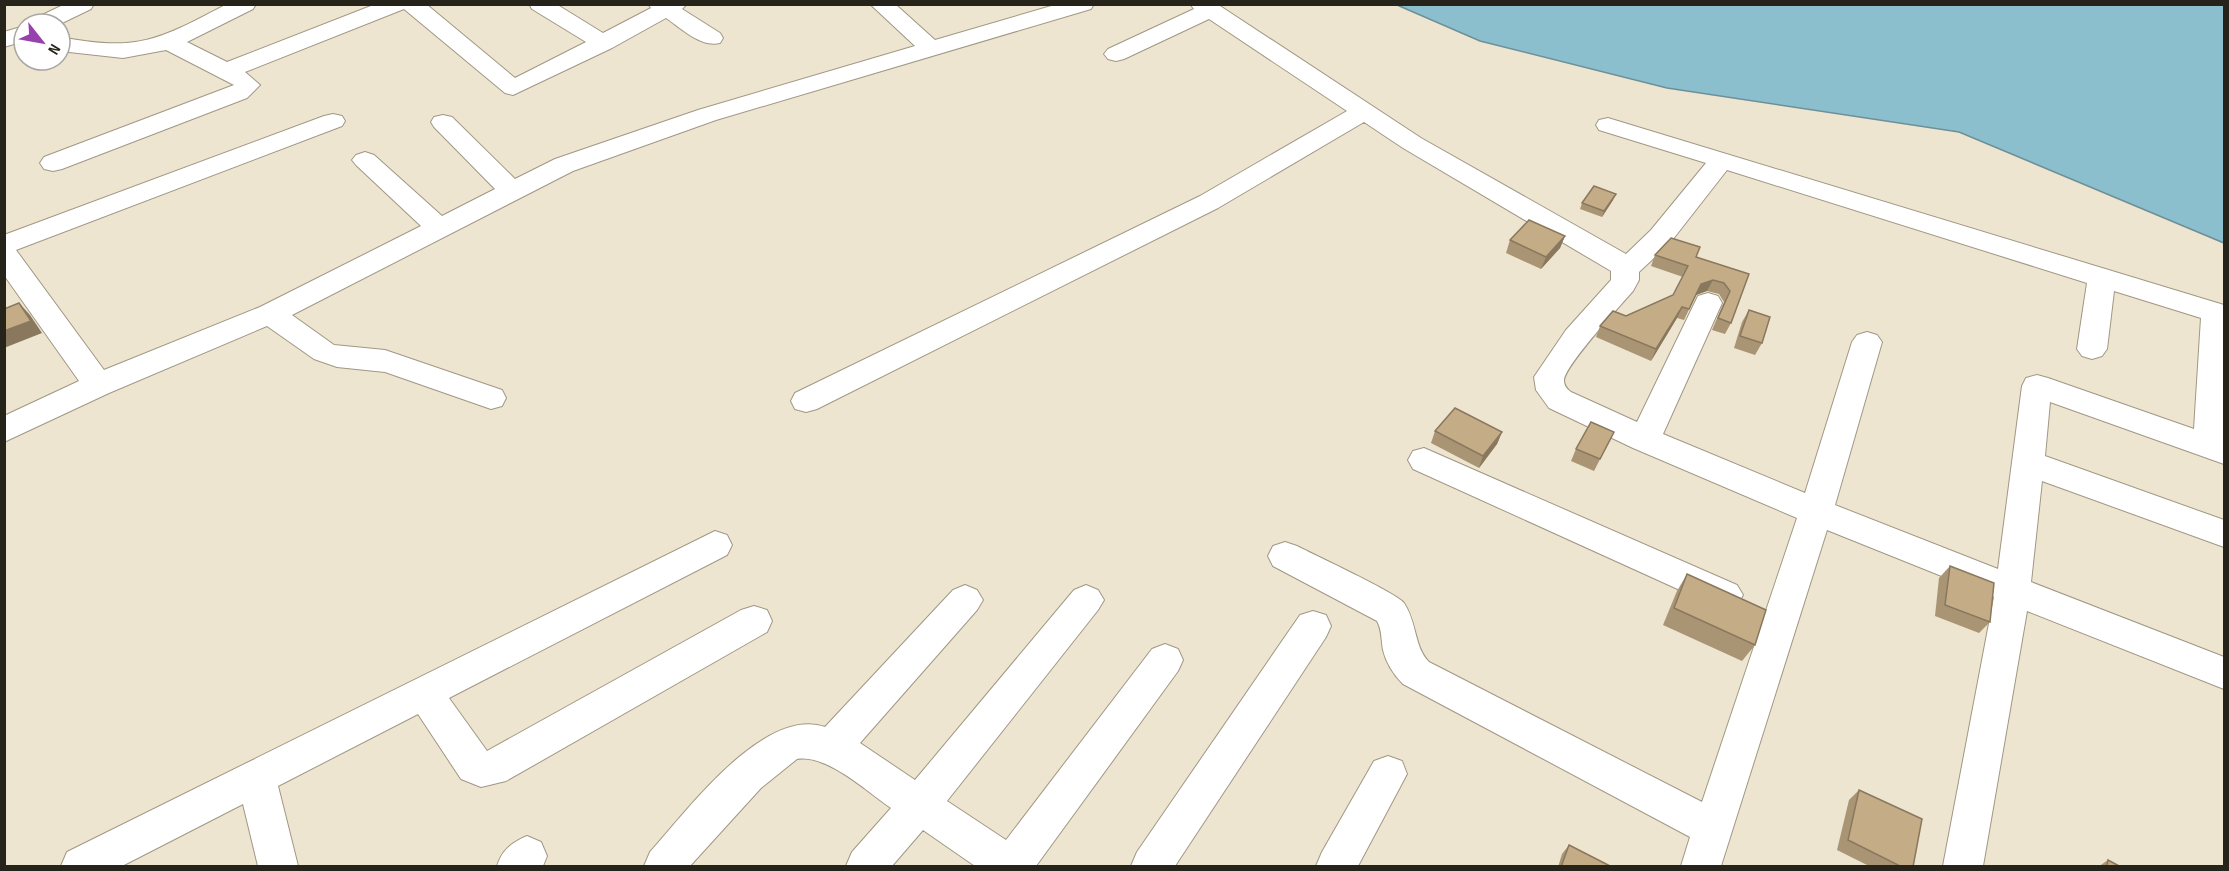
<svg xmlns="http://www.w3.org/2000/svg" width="2229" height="871" font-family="'Sofia Sans Condensed',sans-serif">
  <rect width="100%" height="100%" fill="#eee5d0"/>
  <polygon fill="#8cbfce" stroke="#6d9098" stroke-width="1.5" points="1397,5 2224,5 2224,243 1959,132 1667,88 1480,41"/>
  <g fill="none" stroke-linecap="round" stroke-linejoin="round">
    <defs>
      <g id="minor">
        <polygon points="65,4 94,4 91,9 60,24 31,24 34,19"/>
        <path d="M 227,4 L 256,4 L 253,9 L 187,42 L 227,62 L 376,4 L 426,4 L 515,78 L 586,42 L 532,9 L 529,4 L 556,4 L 603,33 L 651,8 L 648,4 L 687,4 L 682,9 L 720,33 L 723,38 L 720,43 C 701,48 681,28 666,18 L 612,48 L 513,95 L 505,93 L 404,9 L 245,72 L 260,85 L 247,98 L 62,169 L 53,171 L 44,169 L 40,163 L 44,157 L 234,85 L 166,50 L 123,58 L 60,51 L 60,37 C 138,52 159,40 227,4 Z"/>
        <polygon points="870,4 895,4 935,40 1058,4 1094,4 1091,9 716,120 573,171 292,315 334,345 385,350 502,390 506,398 502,406 491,409 385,372 337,367 314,359 267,326 109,393 4,442 4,416 79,381 4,275 4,235 324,116 333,114 342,116 345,121 342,126 16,250 104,370 260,307 421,226 356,165 352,160 356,155 365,152 374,155 442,216 495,189 434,127 431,122 434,117 443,115 452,117 515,179 555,159 698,110 915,46"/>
        <path d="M 1190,4 L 1217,4 L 1421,138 L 1626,254 L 1651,230 L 1706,163 L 1599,130 L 1596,125 L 1599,120 L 1608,118 L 2224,305 L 2224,464 L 2050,402 L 2045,456 L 2224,520 L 2224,547 L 2042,481 L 2031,582 L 2224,657 L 2224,689 L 2027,611 L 1983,866 L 1943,866 L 1994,597 L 1827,530 L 1721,866 L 1681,866 L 1690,837 L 1403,684 C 1394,675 1386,663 1383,650 C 1381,639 1382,630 1377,621 L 1273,566 L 1268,556 L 1273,546 L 1285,542 L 1297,546 C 1314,555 1397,593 1404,603 C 1417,622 1414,647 1429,662 L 1702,802 L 1797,518 L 1633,448 L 1549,408 L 1536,390 L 1534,377 L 1566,330 L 1611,280 L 1611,271 L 1403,148 L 1364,122 L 1218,208 L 817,409 L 806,412 L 795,409 L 791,401 L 795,393 L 1200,196 L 1347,111 L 1209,19 L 1124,59 L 1116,61 L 1108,59 L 1104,54 L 1108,49 L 1194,9 ZM 1727,170 L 2087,283 L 2077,349 L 2082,356 L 2092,359 L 2102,356 L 2107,349 L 2114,291 L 2201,318 L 2194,429 L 2048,378 L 2037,375 L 2026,378 L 2022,386 L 1998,569 L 1835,505 L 1882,342 L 1877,335 L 1867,332 L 1857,335 L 1852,342 L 1805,493 L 1663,434 L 1722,303 L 1718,296 L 1708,293 L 1698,296 L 1637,422 L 1571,392 C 1567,389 1564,386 1564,380 C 1566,364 1620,306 1633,291 L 1639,280 L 1639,272 L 1670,243 Z"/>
        <polygon points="24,26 24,41 4,47 4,32"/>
        <polygon points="1424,448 1737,585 1743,595 1737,605 1725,610 1713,605 1413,469 1408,460 1413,451"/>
        <polygon points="715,531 727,535 732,545 727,555 449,698 487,751 741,610 754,606 767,610 772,621 767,632 506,781 481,787 461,779 418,714 278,786 298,866 258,866 243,804 122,866 61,866 67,852"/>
        <path d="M 965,585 L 977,590 L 983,600 L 977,610 L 860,743 L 915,780 L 1074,590 L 1086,585 L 1098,590 L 1104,600 L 1098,610 L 947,801 L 1006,840 L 1152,649 L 1165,644 L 1178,649 L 1183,660 L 1178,671 L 1036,866 L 975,866 L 923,830 L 892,866 L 846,866 L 852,852 L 891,808 C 866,791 827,754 797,759 L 761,788 L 690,866 L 644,866 L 650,852 C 687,811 764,706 825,727 L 953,590 Z"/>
        <polygon points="1313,611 1326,615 1331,626 1326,637 1175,866 1131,866 1137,852 1300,615"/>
        <polygon points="1388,756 1402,761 1407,774 1358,866 1316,866 1322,852 1374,761"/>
        <path d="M 527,836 L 541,842 L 547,856 L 543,866 L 497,866 C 502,850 511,843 527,836 Z"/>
      </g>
    </defs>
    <use href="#minor" stroke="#a09784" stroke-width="2"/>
    <use href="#minor" fill="#fff" fill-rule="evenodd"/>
  </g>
  <g fill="#a99474">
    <polygon points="1613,200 1602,217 1580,209 1582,203"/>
    <polygon points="1565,236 1560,248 1541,269 1506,253 1510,240"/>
    <polygon points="1655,255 1696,257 1749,274 1731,323 1725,334 1712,330 1724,302 1719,294 1707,291 1696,295 1684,320 1677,318 1651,361 1596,337 1600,326 1626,316 1673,295 1683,277 1651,266"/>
    <polygon points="1749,310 1762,343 1755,355 1734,348 1742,322"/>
    <polygon points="1435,431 1502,432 1497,444 1479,468 1431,443"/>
    <polygon points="1614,432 1594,471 1571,461 1576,449"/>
    <polygon points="1950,566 1990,622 1979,633 1935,616 1939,578"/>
    <polygon points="1687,574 1755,645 1742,661 1663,625 1677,591"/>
    <polygon points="1859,790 1913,867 1871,867 1837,850 1849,800"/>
    <polygon points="1569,845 1612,867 1558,867 1562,854"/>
    <polygon points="2108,860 2121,867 2098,867"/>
  </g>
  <g fill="#89785e">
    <polygon points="1616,194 1613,200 1602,217 1604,211"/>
    <polygon points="1565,236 1560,248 1541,269 1546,257"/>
    <polygon points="1713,280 1707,291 1696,295 1701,284"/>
    <polygon points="19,303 30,315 42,333 4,348 4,331"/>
    <polygon points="1682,307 1677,318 1651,361 1656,349"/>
    <polygon points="1502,432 1497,444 1479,468 1483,456"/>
  </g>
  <g fill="#c4ac87" stroke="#89785e" stroke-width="1.5">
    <polygon points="1594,186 1616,194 1604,211 1582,203"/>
    <polygon points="1529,220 1565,236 1546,257 1510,240"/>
    <polygon points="1671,238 1700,247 1696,257 1749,274 1731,323 1718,318 1730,291 1724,283 1713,280 1701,284 1689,309 1682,307 1656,349 1600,326 1613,311 1626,316 1673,295 1688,266 1655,255"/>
    <polygon points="19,303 31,321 4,331 4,309"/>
    <polygon points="1749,310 1770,317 1762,343 1740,336"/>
    <polygon points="1455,408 1502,432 1483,456 1435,431"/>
    <polygon points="1591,422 1614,432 1600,459 1576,449"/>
    <polygon points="1950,566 1994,583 1990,622 1945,605"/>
    <polygon points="1687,574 1766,610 1755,645 1674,608"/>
    <polygon points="1859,790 1922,819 1913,867 1902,867 1848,840"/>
    <polygon points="1569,845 1612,867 1561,867"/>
    <polygon points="2108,860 2121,867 2107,867"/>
  </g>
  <rect width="2229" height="871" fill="none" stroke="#26231b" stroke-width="12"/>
  <g transform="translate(42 42) rotate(121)"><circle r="28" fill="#ffffff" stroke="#a8a7a4" stroke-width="1.5"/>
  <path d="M0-4.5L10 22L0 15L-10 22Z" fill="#9741ae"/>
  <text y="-9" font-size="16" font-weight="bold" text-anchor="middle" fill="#26231b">N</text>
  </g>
</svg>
